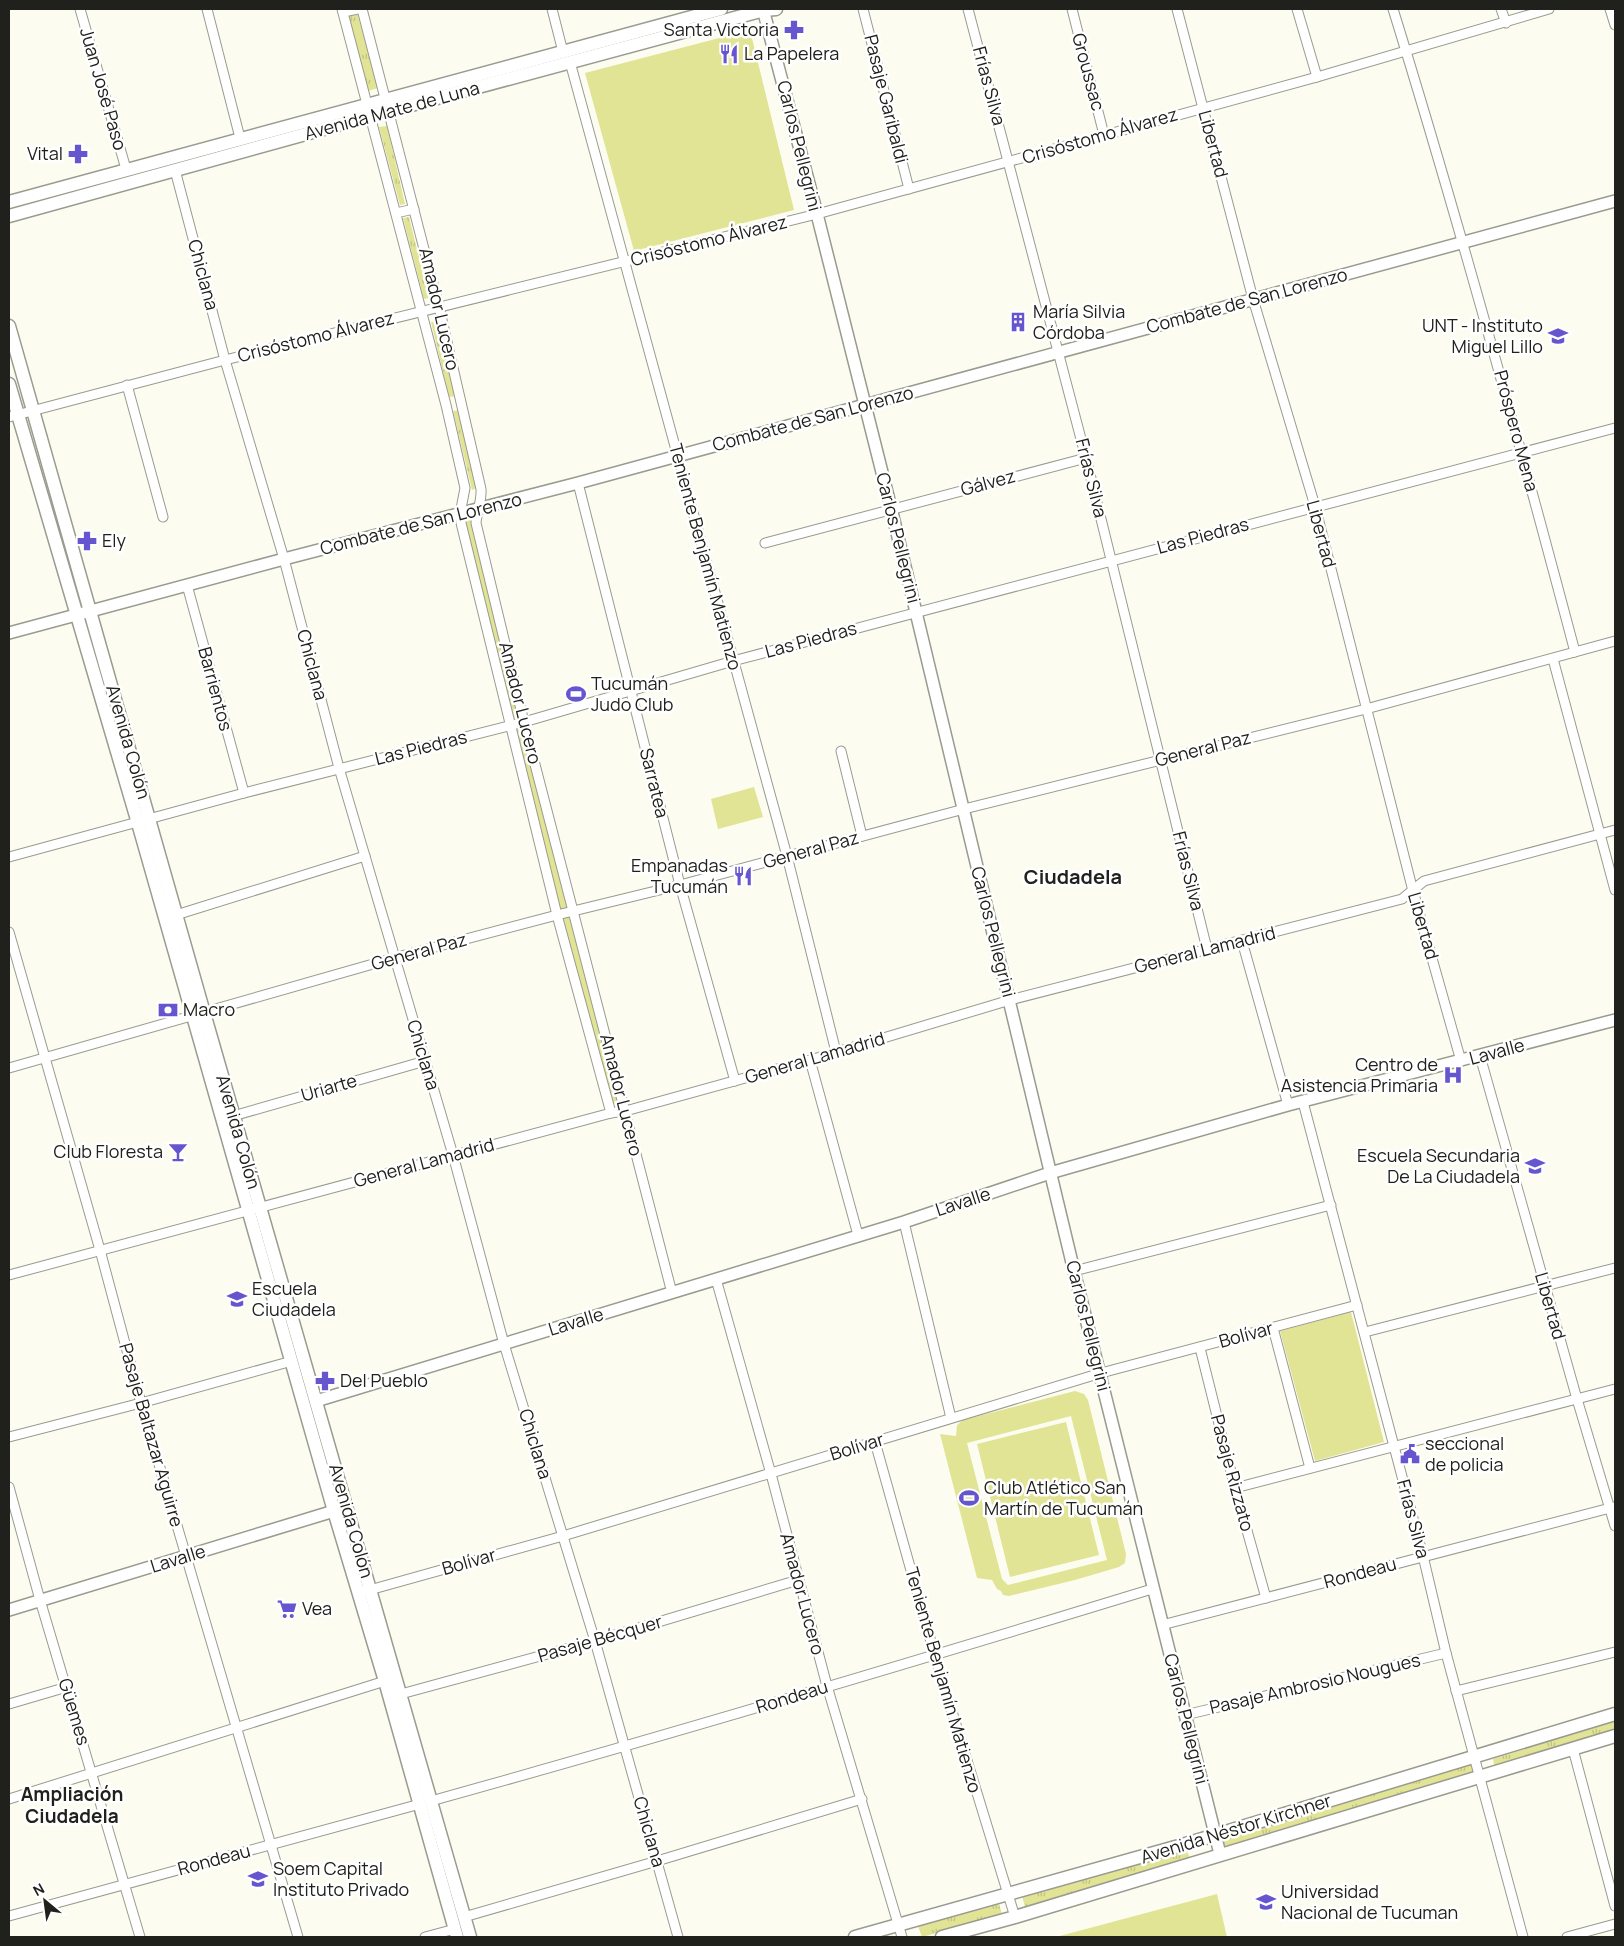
<svg xmlns="http://www.w3.org/2000/svg" width="1624" height="1946" font-family="Manrope,sans-serif">
  <defs>
    <pattern id="grass-tufts" width="24" height="20" patternUnits="userSpaceOnUse" patternTransform="scale(1.25)"><rect width="24" height="20" fill="#e1e495"/><path d="M3 7l-1-3M5 7V3M7 7l1-3M15 17l-1-3M17 17v-4M19 17l1-3" fill="none" stroke="#c1c380"/></pattern>
  </defs>
  <rect width="100%" height="100%" fill="#fcfdf0"/>
  <g fill="url(#grass-tufts)">
    <polygon points="347,9 356,9 378,88 368,91"/>
    <polygon points="387,126 405,204 400,205 379,127"/>
    <polygon points="409,217 429,298 424,299 403,218"/>
    <polygon points="436,321 456,396 449,397 431,322"/>
    <polygon points="460,410 479,487 472,490 453,411"/>
    <polygon points="1615,1721 1615,1733 1495,1770 1493,1759"/>
    <polygon points="1472,1763 1475,1775 1226,1847 1223,1839 1283,1823 1289,1817"/>
    <polygon points="1186,1849 1190,1858 1025,1907 1022,1896"/>
    <polygon points="999,1904 1002,1914 922,1937 918,1926"/>
  </g>
  <g fill="#e1e495" fill-rule="evenodd">
    <polygon points="750,30 794,210 634,251 585,73"/>
    <polygon points="472,515 473,524 519,718 513,719 464,517"/>
    <polygon points="522,726 569,908 559,910 515,727"/>
    <polygon points="754,787 763,817 718,829 711,799"/>
    <polygon points="570,915 619,1107 613,1108 561,918"/>
    <polygon points="1351,1312 1384,1442 1315,1461 1280,1331"/>
    <path d="M 1075,1391 L 1084,1394 L 1088,1400 L 1126,1554 L 1125,1563 L 1119,1567 L 1075,1580 L 1009,1596 L 1003,1595 L 1001,1591 L 997,1589 L 992,1580 L 977,1578 L 940,1434 L 956,1436 L 957,1425 L 963,1420 ZM 1071,1416 L 1107,1560 L 1008,1585 L 1002,1579 L 967,1443 Z"/>
    <polygon points="1066,1422 1099,1555 1010,1577 977,1444"/>
    <polygon points="1217,1894 1227,1937 1056,1937"/>
  </g>
  <g fill="none" stroke-linecap="round" stroke-linejoin="round">
    <defs>
      <g id="street">
        <polyline points="80,9 126,169"/>
        <polyline points="207,9 240,138"/>
        <polyline points="342,9 446,405 465,488 460,514 461,523 557,915 611,1113"/>
        <path d="M 362,9 L 439,307 L 481,489 C 482,500 477,511 476,523 L 524,722 L 672,1293"/>
        <polyline points="552,9 563,52"/>
        <polyline points="863,9 909,189"/>
        <polyline points="968,9 1086,458 1207,949"/>
        <polyline points="1072,9 1104,135"/>
        <polyline points="1177,9 1253,299 1315,506 1413,891 1461,1061"/>
        <polyline points="1297,9 1317,77"/>
        <path d="M 1393,9 C 1459,222 1518,437 1575,652"/>
        <polyline points="1501,9 1506,23"/>
        <polyline points="1610,9 1615,25"/>
        <polyline points="343,12 358,9"/>
        <polyline points="570,62 787,856 836,1052"/>
        <polyline points="175,170 225,360 284,559 339,768 453,1155 504,1344 595,1641 678,1937"/>
        <polyline points="396,213 414,209"/>
        <polyline points="127,385 163,517"/>
        <polyline points="9,417 225,360 817,214 1317,77 1549,9"/>
        <polyline points="578,483 680,885 735,1081"/>
        <polyline points="765,543 1086,458"/>
        <polyline points="187,585 244,793"/>
        <polyline points="1553,659 1615,890"/>
        <polyline points="841,751 862,836"/>
        <polyline points="9,857 244,793 524,722 733,661 1615,428"/>
        <polyline points="176,915 365,856"/>
        <polyline points="9,932 100,1250 141,1403 298,1937"/>
        <polyline points="1242,941 1288,1105"/>
        <polyline points="1480,1056 1577,1399 1615,1526"/>
        <polyline points="810,1060 858,1235"/>
        <polyline points="9,1068 394,958 557,915 680,885 964,809 1366,709 1615,641"/>
        <polyline points="1303,1102 1423,1556 1446,1653 1523,1937"/>
        <polyline points="233,1116 425,1061"/>
        <polyline points="904,1222 951,1418"/>
        <polyline points="1074,1271 1331,1205"/>
        <polyline points="9,1275 611,1113 629,1110 810,1060 1010,1000 1402,899 1424,881 1615,830"/>
        <polyline points="716,1279 771,1474 827,1686 902,1937"/>
        <polyline points="1273,1328 1310,1468"/>
        <polyline points="1365,1332 1615,1268"/>
        <polyline points="1200,1348 1235,1488 1266,1598"/>
        <polyline points="9,1437 141,1403 292,1361"/>
        <polyline points="875,1442 935,1656 1015,1917"/>
        <polyline points="9,1487 40,1600 140,1937"/>
        <polyline points="1235,1488 1615,1389"/>
        <polyline points="366,1591 563,1536 1101,1373 1357,1305"/>
        <polyline points="1162,1625 1614,1507"/>
        <polyline points="1456,1691 1615,1652"/>
        <polyline points="401,1694 595,1641 798,1580"/>
        <polyline points="9,1704 67,1687"/>
        <polyline points="1185,1715 1446,1653"/>
        <polyline points="1573,1749 1615,1906"/>
        <polyline points="9,1799 385,1681"/>
        <path d="M 431,1801 C 672,1734 913,1662 1152,1589"/>
        <polyline points="9,1916 420,1804"/>
        <polyline points="464,1917 657,1861 862,1799"/>
        <polyline points="425,1937 455,1929"/>
        <polyline points="1567,1937 1615,1924"/>
      </g>
      <g id="secondary">
        <polyline points="763,9 817,214 891,508 1074,1271 1220,1854"/>
        <polyline points="9,633 284,559 578,483 1615,201"/>
        <polyline points="316,1401 904,1222 1050,1173 1288,1105 1615,1020"/>
        <polyline points="9,1610 334,1511"/>
      </g>
      <g id="primary">
        <polyline points="9,202 721,9"/>
        <polyline points="9,216 389,111 764,10 776,9"/>
        <polyline points="9,326 204,1013 470,1937"/>
        <polyline points="9,384 138,823 334,1511 385,1681 457,1937"/>
        <polyline points="855,1937 1179,1846 1615,1714"/>
        <polyline points="942,1937 1015,1917 1615,1736"/>
      </g>
    </defs>
    <use href="#street" stroke="#9a9b8f" stroke-width="11"/>
    <use href="#secondary" stroke="#9a9b8f" stroke-width="14"/>
    <use href="#primary" stroke="#9a9b8f" stroke-width="15"/>
    <use href="#street" stroke="#fff" stroke-width="9"/>
    <use href="#secondary" stroke="#fff" stroke-width="11"/>
    <use href="#primary" stroke="#fff" stroke-width="12"/>
  </g>
  <defs>
    <symbol id="pharmacy-bare" viewBox="-9 -9 18 18"><path d="M-2-6h4v4h4v4h-4v4h-4v-4h-4v-4h4Z" fill="#6555ce" stroke="#fff" stroke-width="2.5" paint-order="stroke"/></symbol>
    <symbol id="restaurant-bare" viewBox="-9 -9 18 18"><path d="M-5-6h1v4h1v-4h1v4h1v-4h1v5L-1.5 .5V6h-2V.5L-5-1ZM5-6V6H3V1.5H1.5Q1.5-4 5-6Z" fill="#6555ce" stroke="#fff" stroke-width="2.5" paint-order="stroke"/></symbol>
    <symbol id="building-bare" viewBox="-9 -9 18 18"><path d="M-4-6H4V6H1V3H-1V6H-4ZM-2.5-4.3h1.7v1.8h-1.7ZM.8-4.3h1.7v1.8H.8ZM-2.5-1h1.7V.8h-1.7ZM.8-1h1.7V.8H.8Z" fill="#6555ce" stroke="#fff" stroke-width="2.5" paint-order="stroke"/></symbol>
    <symbol id="university-bare" viewBox="-9 -9 18 18"><path d="M0-5L7-2L0 1L-7-2ZM-4 1L0 2.5L4 1V4Q0 6-4 4Z" fill="#6555ce" stroke="#fff" stroke-width="2.5" paint-order="stroke"/></symbol>
    <symbol id="stadium-bare" viewBox="-9 -9 18 18"><path d="M0-5a6.5 5 0 1 0 0 10a6.5 5 0 1 0 0-10ZM-3.5-1.8h7v3.6h-7Z" fill="#6555ce" stroke="#fff" stroke-width="2.5" paint-order="stroke"/></symbol>
    <symbol id="bank-bare" viewBox="-9 -9 18 18"><path d="M-6-4H6V4H-6ZM0-2.3a2.3 2.3 0 1 0 0 4.6a2.3 2.3 0 1 0 0-4.6Z" fill="#6555ce" stroke="#fff" stroke-width="2.5" paint-order="stroke"/></symbol>
    <symbol id="hospital-bare" viewBox="-9 -9 18 18"><path d="M-5-5h3v3.5h4V-5h3V5h-3V1.5h-4V5h-3Z" fill="#6555ce" stroke="#fff" stroke-width="2.5" paint-order="stroke"/></symbol>
    <symbol id="bar-bare" viewBox="-9 -9 18 18"><path d="M-6-5H6L.8 .8V4.5H3.5V6h-7V4.5H-.8V.8Z" fill="#6555ce" stroke="#fff" stroke-width="2.5" paint-order="stroke"/></symbol>
    <symbol id="school-bare" viewBox="-9 -9 18 18"><path d="M0-5L7-2L0 1L-7-2ZM-4 1L0 2.5L4 1V4Q0 6-4 4Z" fill="#6555ce" stroke="#fff" stroke-width="2.5" paint-order="stroke"/></symbol>
    <symbol id="civic-bare" viewBox="-9 -9 18 18"><path d="M-.6-6.5H3V-4.5H.6V-3L4-1V1h2V6H-6V1h2V-1L-.6-3ZM-1.2 2.5V6h2.4V2.5Z" fill="#6555ce" stroke="#fff" stroke-width="2.5" paint-order="stroke"/></symbol>
    <symbol id="supermarket-bare" viewBox="-9 -9 18 18"><path d="M-6-5.5h2.5l.6 2H6L4.5 2H-2.5L-4.4-4H-6ZM-1.5 3.2a1.3 1.3 0 1 0 .1 0ZM3 3.2a1.3 1.3 0 1 0 .1 0Z" fill="#6555ce" stroke="#fff" stroke-width="2.5" paint-order="stroke"/></symbol>
  </defs>
  <g fill-rule="evenodd">
    <use href="#pharmacy-bare" x="780" y="16" width="28" height="28"/>
    <use href="#restaurant-bare" x="715" y="40" width="28" height="28"/>
    <use href="#pharmacy-bare" x="64" y="140" width="28" height="28"/>
    <use href="#building-bare" x="1004" y="308" width="28" height="28"/>
    <use href="#university-bare" x="1544" y="322" width="28" height="28"/>
    <use href="#pharmacy-bare" x="73" y="527" width="28" height="28"/>
    <use href="#stadium-bare" x="562" y="680" width="28" height="28"/>
    <use href="#restaurant-bare" x="729" y="862" width="28" height="28"/>
    <use href="#bank-bare" x="154" y="996" width="28" height="28"/>
    <use href="#hospital-bare" x="1439" y="1061" width="28" height="28"/>
    <use href="#bar-bare" x="164" y="1138" width="28" height="28"/>
    <use href="#school-bare" x="1521" y="1152" width="28" height="28"/>
    <use href="#school-bare" x="223" y="1285" width="28" height="28"/>
    <use href="#pharmacy-bare" x="311" y="1367" width="28" height="28"/>
    <use href="#civic-bare" x="1396" y="1440" width="28" height="28"/>
    <use href="#stadium-bare" x="955" y="1484" width="28" height="28"/>
    <use href="#supermarket-bare" x="273" y="1595" width="28" height="28"/>
    <use href="#school-bare" x="244" y="1865" width="28" height="28"/>
    <use href="#university-bare" x="1252" y="1888" width="28" height="28"/>
  </g>
  <g text-anchor="middle" stroke-width="5" stroke-linejoin="round" paint-order="stroke">
    <g font-size="18" fill="#20211c" stroke="#fff" text-anchor="start">
      <text x="779" y="36" text-anchor="end">Santa Victoria</text>
      <text x="744" y="60">La Papelera</text>
      <text x="63" y="160" text-anchor="end">Vital</text>
      <text x="1033" y="318">María Silvia<tspan x="1033" dy="21">Córdoba</tspan></text>
      <text x="1543" y="332" text-anchor="end">UNT - Instituto<tspan x="1543" dy="21">Miguel Lillo</tspan></text>
      <text x="102" y="547">Ely</text>
      <text x="591" y="690">Tucumán<tspan x="591" dy="21">Judo Club</tspan></text>
      <text x="728" y="872" text-anchor="end">Empanadas<tspan x="728" dy="21">Tucumán</tspan></text>
      <text x="183" y="1016">Macro</text>
      <text x="1438" y="1071" text-anchor="end">Centro de<tspan x="1438" dy="21">Asistencia Primaria</tspan></text>
      <text x="163" y="1158" text-anchor="end">Club Floresta</text>
      <text x="1520" y="1162" text-anchor="end">Escuela Secundaria<tspan x="1520" dy="21">De La Ciudadela</tspan></text>
      <text x="252" y="1295">Escuela<tspan x="252" dy="21">Ciudadela</tspan></text>
      <text x="340" y="1387">Del Pueblo</text>
      <text x="1425" y="1450">seccional<tspan x="1425" dy="21">de policia</tspan></text>
      <text x="984" y="1494">Club Atlético San<tspan x="984" dy="21">Martín de Tucumán</tspan></text>
      <text x="302" y="1615">Vea</text>
      <text x="273" y="1875">Soem Capital<tspan x="273" dy="21">Instituto Privado</tspan></text>
      <text x="1281" y="1898">Universidad<tspan x="1281" dy="21">Nacional de Tucuman</tspan></text>
    </g>
    <g font-size="18" fill="#20211c" stroke="#fff">
      <text transform="translate(1088 72) rotate(75)" y="6">Groussac</text>
      <text transform="translate(989 86) rotate(75)" y="6">Frías Silva</text>
      <text transform="translate(103 89) rotate(74)" y="6">Juan José Paso</text>
      <text transform="translate(886 99) rotate(76)" y="6">Pasaje Garibaldi</text>
      <text transform="translate(392 111) rotate(-15)" y="6">Avenida Mate de Luna</text>
      <text transform="translate(1100 136) rotate(-16)" y="6">Crisóstomo Álvarez</text>
      <text transform="translate(1213 144) rotate(75)" y="6">Libertad</text>
      <text transform="translate(799 146) rotate(76)" y="6">Carlos Pellegrini</text>
      <text transform="translate(709 241) rotate(-14)" y="6">Crisóstomo Álvarez</text>
      <text transform="translate(203 275) rotate(75)" y="6">Chiclana</text>
      <text transform="translate(1247 301) rotate(-15)" y="6">Combate de San Lorenzo</text>
      <text transform="translate(439 309) rotate(77)" y="6">Amador Lucero</text>
      <text transform="translate(316 337) rotate(-14)" y="6">Crisóstomo Álvarez</text>
      <text transform="translate(813 419) rotate(-15)" y="6">Combate de San Lorenzo</text>
      <text transform="translate(1516 431) rotate(75)" y="6">Próspero Mena</text>
      <text transform="translate(1091 478) rotate(76)" y="6">Frías Silva</text>
      <text transform="translate(988 483) rotate(-15)" y="6">Gálvez</text>
      <text transform="translate(421 524) rotate(-14)" y="6">Combate de San Lorenzo</text>
      <text transform="translate(1321 534) rotate(75)" y="6">Libertad</text>
      <text transform="translate(1203 536) rotate(-15)" y="6">Las Piedras</text>
      <text transform="translate(898 538) rotate(76)" y="6">Carlos Pellegrini</text>
      <text transform="translate(705 557) rotate(75)" y="6">Teniente Benjamín Matienzo</text>
      <text transform="translate(811 640) rotate(-15)" y="6">Las Piedras</text>
      <text transform="translate(312 665) rotate(75)" y="6">Chiclana</text>
      <text transform="translate(215 689) rotate(75)" y="6">Barrientos</text>
      <text transform="translate(520 703) rotate(76)" y="6">Amador Lucero</text>
      <text transform="translate(128 742) rotate(74)" y="6">Avenida Colón</text>
      <text transform="translate(421 748) rotate(-14)" y="6">Las Piedras</text>
      <text transform="translate(1203 749) rotate(-14)" y="6">General Paz</text>
      <text transform="translate(654 783) rotate(76)" y="6">Sarratea</text>
      <text transform="translate(811 850) rotate(-15)" y="6">General Paz</text>
      <text transform="translate(1188 871) rotate(76)" y="6">Frías Silva</text>
      <text transform="translate(1423 926) rotate(74)" y="6">Libertad</text>
      <text transform="translate(993 932) rotate(76)" y="6">Carlos Pellegrini</text>
      <text transform="translate(1205 950) rotate(-14)" y="6">General Lamadrid</text>
      <text transform="translate(419 952) rotate(-15)" y="6">General Paz</text>
      <text transform="translate(1497 1052) rotate(-15)" y="6">Lavalle</text>
      <text transform="translate(423 1055) rotate(73)" y="6">Chiclana</text>
      <text transform="translate(815 1058) rotate(-16)" y="6">General Lamadrid</text>
      <text transform="translate(329 1088) rotate(-16)" y="6">Uriarte</text>
      <text transform="translate(621 1095) rotate(76)" y="6">Amador Lucero</text>
      <text transform="translate(238 1132) rotate(74)" y="6">Avenida Colón</text>
      <text transform="translate(424 1163) rotate(-15)" y="6">General Lamadrid</text>
      <text transform="translate(963 1202) rotate(-18)" y="6">Lavalle</text>
      <text transform="translate(1550 1306) rotate(74)" y="6">Libertad</text>
      <text transform="translate(576 1322) rotate(-17)" y="6">Lavalle</text>
      <text transform="translate(1088 1326) rotate(76)" y="6">Carlos Pellegrini</text>
      <text transform="translate(1246 1335) rotate(-15)" y="6">Bolívar</text>
      <text transform="translate(151 1435) rotate(74)" y="6">Pasaje Baltazar Aguirre</text>
      <text transform="translate(535 1444) rotate(73)" y="6">Chiclana</text>
      <text transform="translate(857 1447) rotate(-17)" y="6">Bolívar</text>
      <text transform="translate(1232 1473) rotate(75)" y="6">Pasaje Rizzato</text>
      <text transform="translate(1413 1519) rotate(75)" y="6">Frías Silva</text>
      <text transform="translate(351 1521) rotate(74)" y="6">Avenida Colón</text>
      <text transform="translate(178 1559) rotate(-17)" y="6">Lavalle</text>
      <text transform="translate(469 1562) rotate(-16)" y="6">Bolívar</text>
      <text transform="translate(1360 1573) rotate(-15)" y="6">Rondeau</text>
      <text transform="translate(802 1594) rotate(75)" y="6">Amador Lucero</text>
      <text transform="translate(600 1639) rotate(-16)" y="6">Pasaje Bécquer</text>
      <text transform="translate(943 1680) rotate(74)" y="6">Teniente Benjamín Matienzo</text>
      <text transform="translate(1315 1684) rotate(-13)" y="6">Pasaje Ambrosio Nougues</text>
      <text transform="translate(792 1697) rotate(-17)" y="6">Rondeau</text>
      <text transform="translate(74 1712) rotate(73)" y="6">Güemes</text>
      <text transform="translate(1186 1719) rotate(76)" y="6">Carlos Pellegrini</text>
      <text transform="translate(1236 1829) rotate(-17)" y="6">Avenida Néstor Kirchner</text>
      <text transform="translate(649 1832) rotate(74)" y="6">Chiclana</text>
      <text transform="translate(214 1860) rotate(-15)" y="6">Rondeau</text>
    </g>
    <g font-size="19" font-weight="bold" fill="#20211c" stroke="#fff">
      <text x="72" y="1801">Ampliación<tspan x="72" dy="22">Ciudadela</tspan></text>
    </g>
    <g font-size="20" font-weight="bold" fill="#20211c" stroke="#fff">
      <text x="1073" y="884">Ciudadela</text>
    </g>
  </g>
  <rect width="1624" height="1946" fill="none" stroke="#20211c" stroke-width="20"/>
  <g transform="translate(45 1901) rotate(331)" stroke="#ffffff" stroke-width="4" paint-order="stroke">
  <path d="M0-4L9 19L0 12L-9 19Z" fill="#20211c"/>
  <text y="-8" font-size="14" font-weight="bold" text-anchor="middle" fill="#20211c">N</text>
  </g>
</svg>
